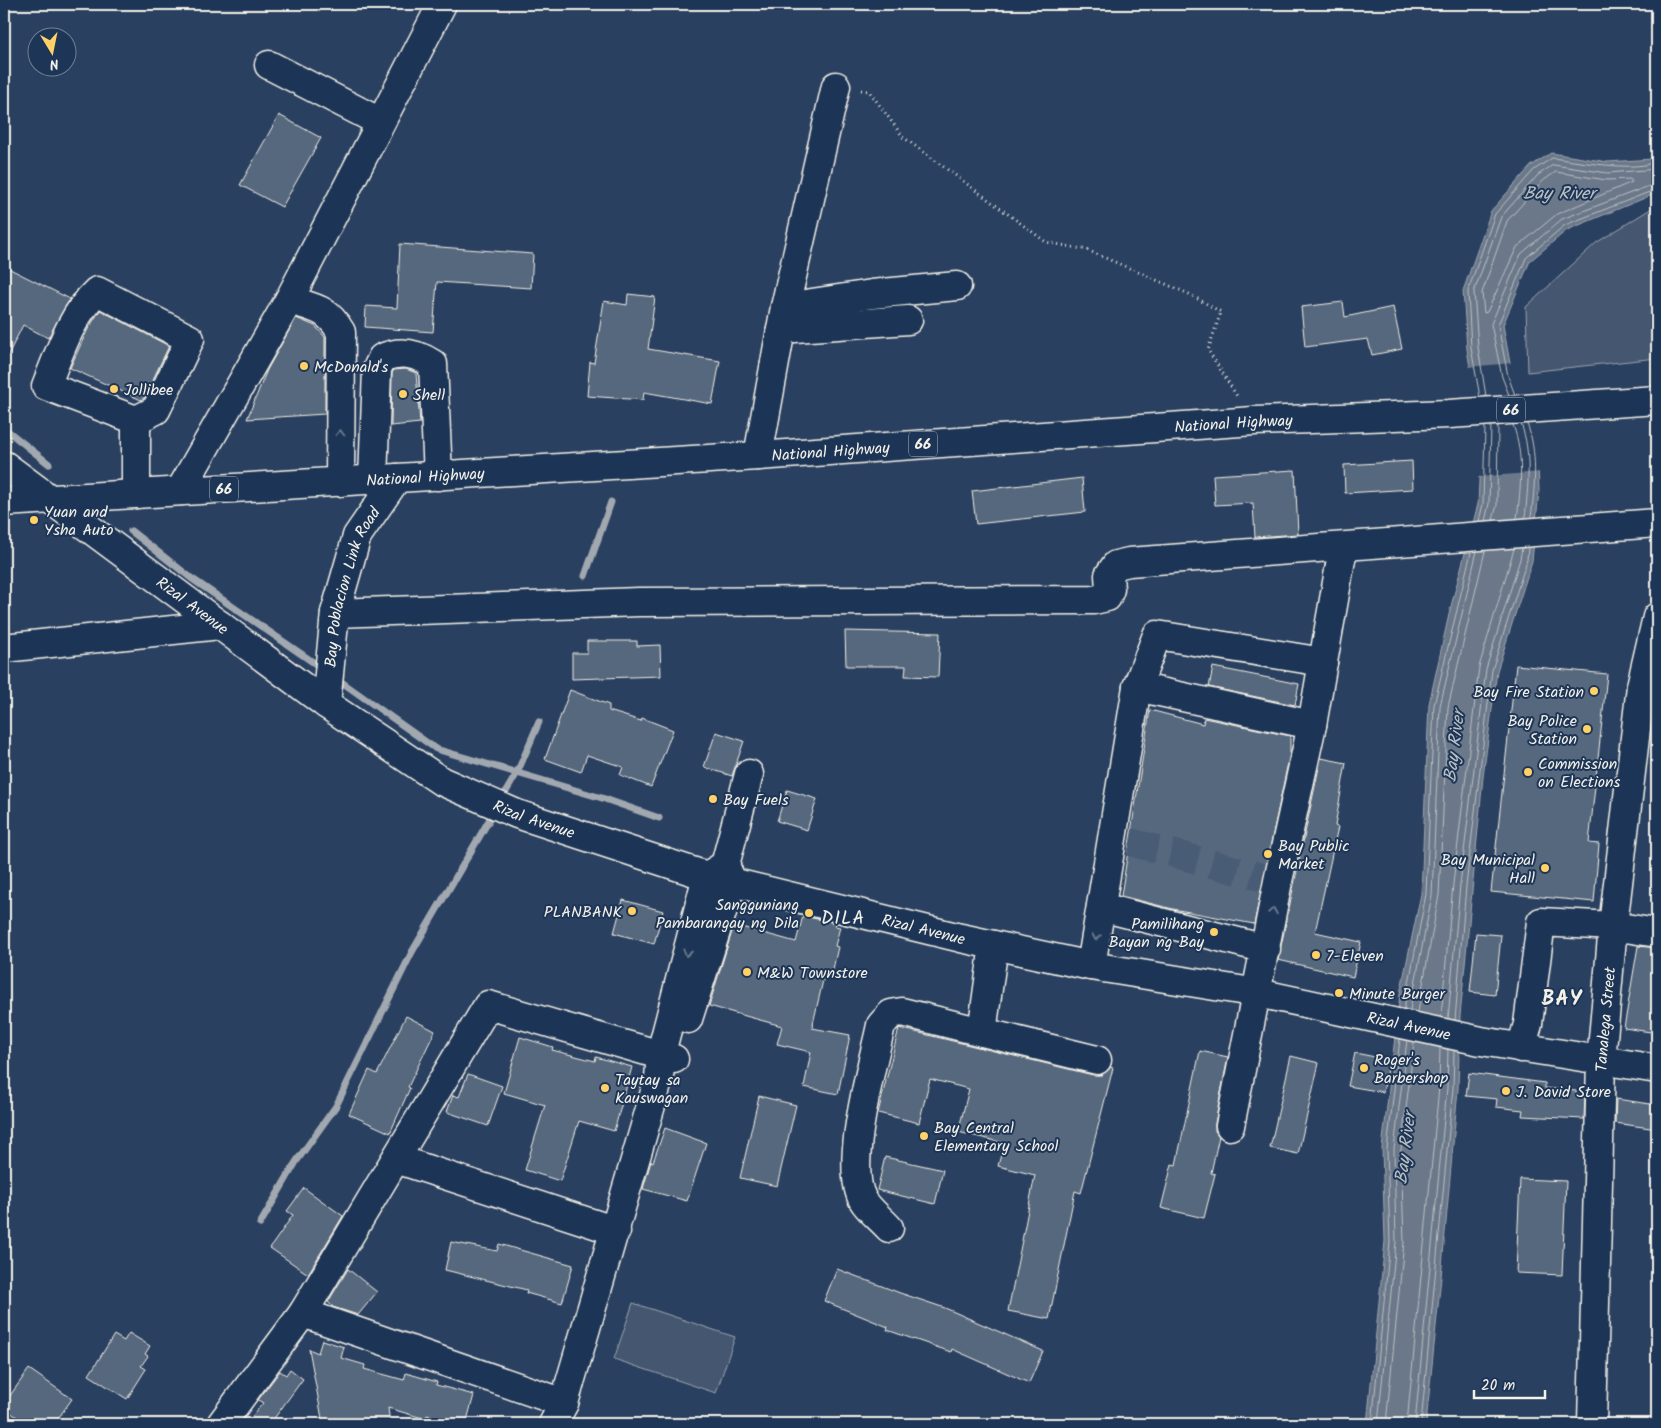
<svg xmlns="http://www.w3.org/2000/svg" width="1661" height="1428" font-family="Kalam,sans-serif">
  <rect width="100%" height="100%" fill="#2a4060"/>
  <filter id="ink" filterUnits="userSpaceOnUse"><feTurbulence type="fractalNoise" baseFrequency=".02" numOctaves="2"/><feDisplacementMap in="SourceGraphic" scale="10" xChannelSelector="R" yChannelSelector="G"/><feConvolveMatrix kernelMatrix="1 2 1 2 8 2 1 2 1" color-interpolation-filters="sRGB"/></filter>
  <g filter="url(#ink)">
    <g fill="#445771" stroke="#9ca4ac">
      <polygon points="1657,205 1657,358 1528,372 1526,307 1596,243"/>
      <polygon points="633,1303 735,1337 716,1393 614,1359"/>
    </g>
    <polygon fill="#6a788a" stroke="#a1a8b0" points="1657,147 1657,193 1567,230 1530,261 1503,325 1512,374 1537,434 1539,491 1532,561 1497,671 1483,777 1460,1016 1458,1089 1441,1277 1426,1424 1367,1424 1385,1241 1382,1149 1400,994 1421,894 1429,704 1450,610 1478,504 1481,436 1467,349 1463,291 1491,211 1531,166 1551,153 1608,162 1652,159"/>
    <polygon fill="#2a4060" points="1513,363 1539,433 1541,472 1477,477 1479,436 1467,367"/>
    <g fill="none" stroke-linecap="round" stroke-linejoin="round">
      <g stroke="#bdc1c2" stroke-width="1">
        <polygon points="1556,172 1606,180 1630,179 1632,182 1557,214 1517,247 1487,312 1484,313 1482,293 1507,221 1543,181"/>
        <polyline points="1509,395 1502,377 1491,324 1521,254 1562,219 1657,183"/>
        <polyline points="1515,395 1508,376 1498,325 1526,258 1565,225 1657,189"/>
        <polyline points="1486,396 1478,347 1474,292 1501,217 1538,175 1553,165 1608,173 1657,169"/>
        <path d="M 1480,397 L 1471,348 L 1468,291 L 1495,214 L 1534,170 L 1552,158 C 1570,160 1647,175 1657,159"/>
        <path d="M 1521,424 C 1532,452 1528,488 1525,518"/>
        <path d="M 1527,424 C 1538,451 1535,488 1531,517"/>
        <path d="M 1513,425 C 1524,453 1521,488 1517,518"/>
        <polyline points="1493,520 1497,505 1498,426"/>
        <polyline points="1479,521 1483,504 1485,427"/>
        <polyline points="1485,521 1489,504 1491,426"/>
        <polyline points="1404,1009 1426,894 1434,705 1471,552"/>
        <polyline points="1410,1010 1432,895 1440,706 1477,551"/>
        <polyline points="1418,1012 1439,895 1448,707 1485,551"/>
        <polyline points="1441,1017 1453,884 1479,667 1514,549"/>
        <polyline points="1448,1019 1460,885 1486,669 1520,559 1522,548"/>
        <polyline points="1455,1020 1466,886 1492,670 1527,560 1528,548"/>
        <polyline points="1372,1424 1390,1242 1387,1149 1400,1039"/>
        <polyline points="1378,1424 1396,1242 1394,1149 1407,1040"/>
        <polyline points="1386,1424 1404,1242 1401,1150 1414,1042"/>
        <polyline points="1407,1424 1439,1087 1440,1048"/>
        <polyline points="1415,1424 1447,1088 1448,1049"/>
        <polyline points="1421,1424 1453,1088 1454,1051"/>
      </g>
      <g stroke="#a1a8b0" stroke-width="7">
        <polyline points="4,428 49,464"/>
        <polyline points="131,531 191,578 323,669"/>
        <polyline points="585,576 611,502"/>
        <polyline points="336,678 436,749 602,798 659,818"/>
        <polyline points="501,800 517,773 539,722"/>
        <polyline points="260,1224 296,1162 336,1106 412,952 495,810"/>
      </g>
    </g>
    <g fill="#56677d" stroke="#f4f1e8">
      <polygon points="279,115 321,138 282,207 240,185"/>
      <polygon points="400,244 533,254 531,288 437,282 433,332 365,327 366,306 397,308"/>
      <polygon points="4,266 70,299 48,338 23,325 4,363"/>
      <polygon points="628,294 655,297 648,349 720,361 712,404 644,392 643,400 587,396 590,362 594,363 604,301 627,305"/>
      <polygon points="1343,302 1345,317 1393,307 1402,349 1372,355 1368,339 1305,347 1301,307"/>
      <polygon points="100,310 169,346 144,398 141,400 70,368 87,331"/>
      <polygon points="296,318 315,326 325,337 325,414 247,419 267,370"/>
      <polygon points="406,369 416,373 420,423 391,426 392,373 394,370"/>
      <polygon points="1412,461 1413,489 1345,493 1344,465"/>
      <polygon points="1295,470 1298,534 1255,537 1253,503 1215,505 1213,475"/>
      <polygon points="1082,478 1085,512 976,524 972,491"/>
      <polygon points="845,631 940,633 938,677 905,676 906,666 846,666"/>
      <polygon points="587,641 637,641 637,646 660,645 661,676 572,679 572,653 587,653"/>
      <polygon points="1516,665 1607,674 1589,843 1599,844 1594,902 1491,892"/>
      <polygon points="1213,667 1299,684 1295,705 1209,687"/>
      <polygon points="570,690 609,705 609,711 641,721 642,718 673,730 651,787 620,775 623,767 587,755 581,772 545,759"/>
      <polygon points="1150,710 1203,724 1204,718 1290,736 1290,753 1254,924 1173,909 1121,896"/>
      <polygon points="716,732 744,741 732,776 704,767"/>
      <polygon points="1321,758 1346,763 1335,826 1338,827 1315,932 1361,942 1353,977 1278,960"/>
      <polygon points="787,790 817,799 807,830 777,821"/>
      <polygon points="623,900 663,911 654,944 614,933"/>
      <polygon points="803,916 836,923 835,926 840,927 835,946 838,947 831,978 824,976 812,1028 850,1035 838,1094 804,1087 811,1052 777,1044 782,1026 709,1006 734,925 796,942"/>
      <polygon points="1476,933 1501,935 1495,995 1470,992"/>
      <polygon points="1638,946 1657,948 1657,1033 1624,1028"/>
      <polygon points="406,1016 435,1031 408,1087 410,1088 390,1133 349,1114 369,1070 377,1074"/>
      <polygon points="899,1028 1093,1075 1102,1075 1110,1067 1113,1068 1081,1193 1075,1191 1049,1319 1008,1311 1035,1175 998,1166 1004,1143 958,1132 969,1089 930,1079 919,1123 878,1113"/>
      <polygon points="520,1037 553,1047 552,1050 595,1061 596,1057 632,1067 614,1131 579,1121 560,1181 525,1170 545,1105 504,1093"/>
      <polygon points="1200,1051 1228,1057 1215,1123 1215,1131 1219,1136 1211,1173 1215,1174 1204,1218 1161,1208 1172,1164 1176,1165"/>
      <polygon points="1355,1053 1390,1060 1383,1092 1348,1086"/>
      <polygon points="1291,1056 1319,1063 1298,1154 1270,1148"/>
      <polygon points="1469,1073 1545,1083 1545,1088 1576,1091 1576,1094 1585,1095 1584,1119 1522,1116 1523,1110 1496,1107 1497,1099 1466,1096"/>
      <polygon points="468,1074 502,1086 488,1126 447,1112 453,1095 459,1097"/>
      <polygon points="759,1096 796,1105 777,1186 740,1178"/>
      <polygon points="1616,1099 1657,1105 1657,1129 1615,1123"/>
      <polygon points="665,1128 706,1143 687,1201 643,1189 651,1161 653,1162"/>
      <polygon points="885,1157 943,1170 935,1204 877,1190"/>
      <polygon points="1520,1179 1566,1181 1562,1275 1516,1273"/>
      <polygon points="304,1188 343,1216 308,1274 270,1248 293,1215 287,1211"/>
      <polygon points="451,1242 497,1251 499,1244 573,1265 562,1303 526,1293 527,1290 445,1270"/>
      <polygon points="348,1269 377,1292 358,1315 333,1307 328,1302"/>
      <polygon points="837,1269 900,1293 945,1308 1043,1351 1029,1383 952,1349 951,1352 887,1330 888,1327 824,1301"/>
      <polygon points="129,1333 150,1346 145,1354 148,1356 141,1366 146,1369 127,1399 89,1375 114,1335 124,1341"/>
      <polygon points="322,1340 344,1347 341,1358 365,1365 364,1369 404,1380 406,1373 437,1382 436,1385 474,1395 466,1424 427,1415 426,1419 388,1408 390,1424 323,1424 309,1349 318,1353"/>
      <polygon points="29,1369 72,1399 54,1424 27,1424 4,1408 4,1404"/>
      <polygon points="290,1369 303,1379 270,1424 246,1424 263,1403 258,1400 280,1371 286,1375"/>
    </g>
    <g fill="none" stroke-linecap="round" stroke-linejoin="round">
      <polyline stroke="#485b74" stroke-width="28" stroke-dasharray="28 14" stroke-linecap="butt" points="1130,842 1265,878"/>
      <defs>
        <g id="minor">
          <polyline points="269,65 380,122"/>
          <path d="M 97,291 L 190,339 L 156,410 L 136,420 L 46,386 C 59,354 71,315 97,291 Z"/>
          <path d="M 289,300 C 315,308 327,308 341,332 L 340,482"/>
          <polyline points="785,307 872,294 957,286"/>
          <polyline points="781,329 908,320"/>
          <polyline points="136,420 136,494"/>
          <polyline points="758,456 785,307 836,86"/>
          <path d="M 373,480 L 377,369 L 382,358 C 400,350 416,353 433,364 L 438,476"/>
          <polyline points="180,491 289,300 442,4"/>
          <polyline points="335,613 639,602 1094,600 1107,597 1110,589 1109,575 1116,565 1129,562 1657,523"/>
          <polyline points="4,648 220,625"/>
          <polyline points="1137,687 1312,725"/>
          <path id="s1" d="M 326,704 L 335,613 L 357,536 L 397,478"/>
          <polyline points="1101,907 1266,949"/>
          <polyline points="1091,966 1137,687 1157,635 1323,662"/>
          <polyline points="688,1019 732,881 725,865 749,774"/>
          <polyline points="982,1032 1097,1060"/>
          <polyline points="1521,1048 1528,1024 1541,922 1613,926 1657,933"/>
          <polyline points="1230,1126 1278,881 1312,725 1343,548"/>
          <polyline points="396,1159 616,1231"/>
          <path d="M 889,1228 C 881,1219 869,1210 863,1200 C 843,1165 873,1064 881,1025 L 891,1014 L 902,1012 L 982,1032 L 994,945"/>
          <polyline points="303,1313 564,1403"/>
          <polyline points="221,1424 303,1313 488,1005 674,1059"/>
          <polyline points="553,1424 564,1403 659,1078 661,1053 707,876 725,865"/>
          <path id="s2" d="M 1592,1424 L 1601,1061 L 1613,926 L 1641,686 L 1657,617"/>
        </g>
        <g id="major">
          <path id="s3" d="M 4,465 L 326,704 L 441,781 L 517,814 L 707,876 L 961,938 L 1091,966 L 1258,993 L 1481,1041 L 1657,1069"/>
          <path id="s4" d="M 4,502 L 758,456 L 1254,421 L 1449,414 L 1657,400"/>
        </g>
      </defs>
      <use href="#minor" stroke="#f4f1e8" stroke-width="31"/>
      <use href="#major" stroke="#f4f1e8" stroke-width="31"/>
      <polyline stroke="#f4f1e8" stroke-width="3" stroke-dasharray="1 4" stroke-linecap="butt" points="861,90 869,91 903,137 1046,242 1087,250 1189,294 1221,312 1208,350 1237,396"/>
      <use href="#minor" stroke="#1d3557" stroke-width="28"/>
      <use href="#major" stroke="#1d3557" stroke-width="28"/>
    </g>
    <defs><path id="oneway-chevron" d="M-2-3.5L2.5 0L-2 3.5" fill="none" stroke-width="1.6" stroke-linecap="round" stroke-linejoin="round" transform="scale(1.25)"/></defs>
    <g stroke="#68778a">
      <use href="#oneway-chevron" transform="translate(340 433) rotate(-90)"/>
      <use href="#oneway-chevron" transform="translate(1273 911) rotate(-80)"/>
      <use href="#oneway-chevron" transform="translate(1096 937) rotate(99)"/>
      <use href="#oneway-chevron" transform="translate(687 953) rotate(104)"/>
    </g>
  </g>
  <g fill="#ffd166" stroke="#1d3557" stroke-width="2">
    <circle cx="304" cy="366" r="5"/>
    <circle cx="114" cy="389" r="5"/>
    <circle cx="403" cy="394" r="5"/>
    <circle cx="34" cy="520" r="5"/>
    <circle cx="1594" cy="691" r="5"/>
    <circle cx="1587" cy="729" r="5"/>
    <circle cx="1528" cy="772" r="5"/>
    <circle cx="713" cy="799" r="5"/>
    <circle cx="1268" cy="854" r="5"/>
    <circle cx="1545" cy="868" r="5"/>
    <circle cx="632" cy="911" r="5"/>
    <circle cx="809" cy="913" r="5"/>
    <circle cx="1214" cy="932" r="5"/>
    <circle cx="1316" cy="955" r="5"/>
    <circle cx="747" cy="972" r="5"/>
    <circle cx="1339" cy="993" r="5"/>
    <circle cx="1364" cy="1068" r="5"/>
    <circle cx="605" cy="1088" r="5"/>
    <circle cx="1506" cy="1091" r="5"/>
    <circle cx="924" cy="1136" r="5"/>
  </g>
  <g text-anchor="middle" stroke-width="4" stroke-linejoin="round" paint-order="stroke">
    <g fill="#1d3557" stroke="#b4b9bc" stroke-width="1">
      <rect x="1497" y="397.5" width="28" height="25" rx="4"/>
      <rect x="909" y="431.5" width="28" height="25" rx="4"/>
      <rect x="210" y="476.5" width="28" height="25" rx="4"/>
    </g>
    <g font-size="15" font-weight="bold" fill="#f4f1e8">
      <text x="1511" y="415">66</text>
      <text x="923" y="449">66</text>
      <text x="224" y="494">66</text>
    </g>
    <g font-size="16" fill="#f4f1e8" stroke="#1d3557" text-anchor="start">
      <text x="314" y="372">McDonald's</text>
      <text x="124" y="395">Jollibee</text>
      <text x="413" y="400">Shell</text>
      <text x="44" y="517">Yuan and<tspan x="44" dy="18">Ysha Auto</tspan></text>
      <text x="1584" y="697" text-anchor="end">Bay Fire Station</text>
      <text x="1577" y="726" text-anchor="end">Bay Police<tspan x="1577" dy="18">Station</tspan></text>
      <text x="1538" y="769">Commission<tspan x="1538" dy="18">on Elections</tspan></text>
      <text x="723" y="805">Bay Fuels</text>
      <text x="1278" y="851">Bay Public<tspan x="1278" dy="18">Market</tspan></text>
      <text x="1535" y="865" text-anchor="end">Bay Municipal<tspan x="1535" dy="18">Hall</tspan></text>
      <text x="799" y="910" text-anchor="end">Sangguniang<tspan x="799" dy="18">Pambarangay ng Dila</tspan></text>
      <text x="622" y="917" text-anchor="end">PLANBANK</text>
      <text x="1204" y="929" text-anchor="end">Pamilihang<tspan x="1204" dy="18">Bayan ng Bay</tspan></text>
      <text x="1326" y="961">7-Eleven</text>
      <text x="757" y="978">M&amp;W Townstore</text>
      <text x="1349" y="999">Minute Burger</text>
      <text x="1374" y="1065">Roger's<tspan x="1374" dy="18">Barbershop</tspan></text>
      <text x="615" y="1085">Taytay sa<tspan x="615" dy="18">Kauswagan</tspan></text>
      <text x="1516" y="1097">J. David Store</text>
      <text x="934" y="1133">Bay Central<tspan x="934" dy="18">Elementary School</tspan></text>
    </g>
    <g font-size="16" fill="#f4f1e8" stroke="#1d3557">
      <text dy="6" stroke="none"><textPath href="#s4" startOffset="1232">National Highway</textPath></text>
      <text dy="6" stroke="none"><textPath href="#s4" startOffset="828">National Highway</textPath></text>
      <text dy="6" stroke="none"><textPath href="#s4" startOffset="422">National Highway</textPath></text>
      <text dy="6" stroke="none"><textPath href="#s1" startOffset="121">Bay Poblacion Link Road</textPath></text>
      <text dy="6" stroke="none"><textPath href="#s3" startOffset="235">Rizal Avenue</textPath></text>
      <text dy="6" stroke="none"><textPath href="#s3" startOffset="640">Rizal Avenue</textPath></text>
      <text dy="6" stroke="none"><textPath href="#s3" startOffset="1045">Rizal Avenue</textPath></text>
      <text dy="6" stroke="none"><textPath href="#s2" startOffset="405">Tanalega Street</textPath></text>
      <text dy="6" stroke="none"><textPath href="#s3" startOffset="1540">Rizal Avenue</textPath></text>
    </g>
    <g font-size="18" font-style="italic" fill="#bdc1c2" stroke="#1d3557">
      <text x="1559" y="199">Bay River</text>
      <text transform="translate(1454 746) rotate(-83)" y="6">Bay River</text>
      <text transform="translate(1405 1148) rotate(-83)" y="6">Bay River</text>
    </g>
    <g font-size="19" letter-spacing="1" fill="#f4f1e8" stroke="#1d3557">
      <text x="843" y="924">DILA</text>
    </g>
    <g font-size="21" font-weight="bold" letter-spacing="1" fill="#f4f1e8" stroke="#1d3557">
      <text x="1562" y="1005">BAY</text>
    </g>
  </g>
  <rect width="1661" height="1428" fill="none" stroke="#1d3557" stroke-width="20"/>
  <rect x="10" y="10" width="1641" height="1408" fill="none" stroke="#f4f1e8" stroke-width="2" filter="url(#ink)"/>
  <g transform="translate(52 52) rotate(170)"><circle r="24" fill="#1d3557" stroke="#738091"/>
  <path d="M0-4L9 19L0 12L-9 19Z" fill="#ffd166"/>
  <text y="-8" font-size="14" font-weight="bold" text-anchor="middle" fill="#f4f1e8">N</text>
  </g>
  <path d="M1474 1390v8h71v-8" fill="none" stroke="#f4f1e8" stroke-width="2.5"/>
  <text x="1481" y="1390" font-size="15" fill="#f4f1e8" stroke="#1d3557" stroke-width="4" paint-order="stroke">20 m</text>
</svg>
